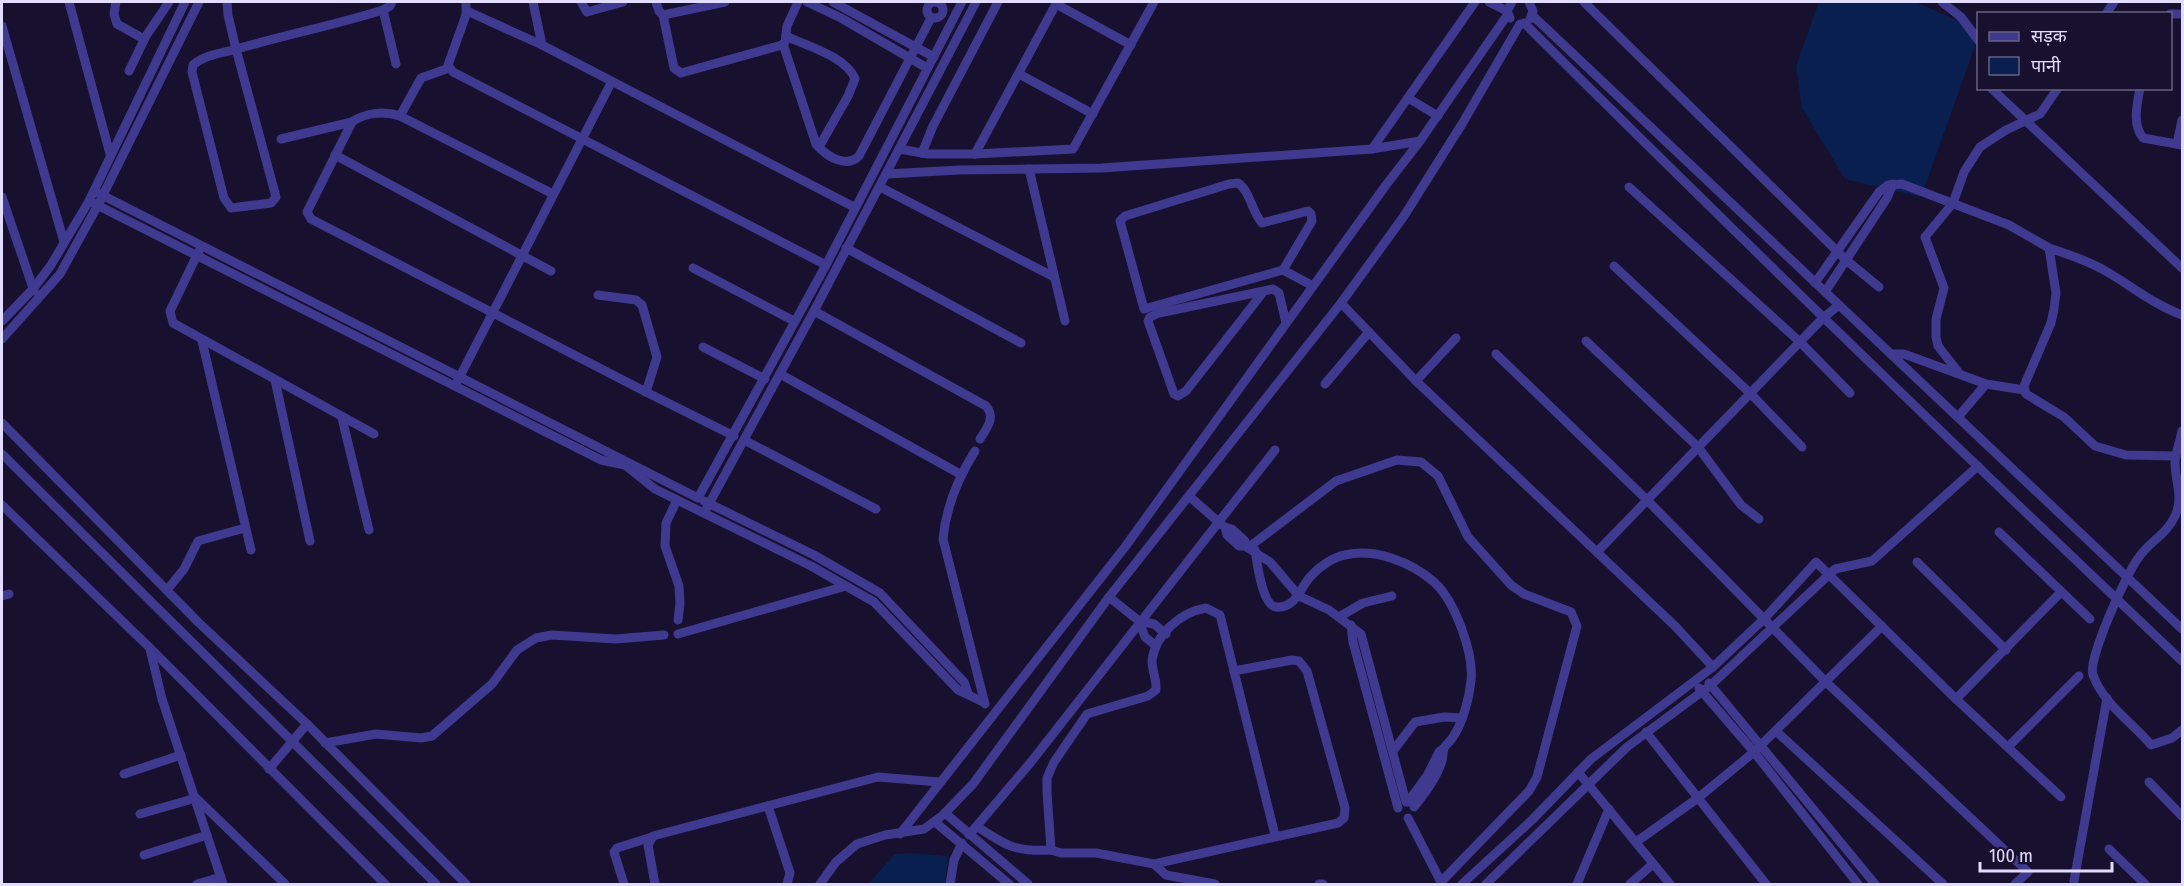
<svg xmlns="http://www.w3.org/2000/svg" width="2184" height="886" font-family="'Fira Sans Condensed','Noto Sans Devanagari',sans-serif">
  <rect width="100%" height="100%" fill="#17102e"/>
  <g fill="#081f4f">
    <polygon points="1819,2 1915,2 1978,29 1978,38 1921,197 1845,179 1802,108 1796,66"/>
    <polygon points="911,853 948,856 945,884 868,884 895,854"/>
  </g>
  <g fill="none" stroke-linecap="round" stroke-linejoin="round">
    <g stroke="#3f3990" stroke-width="9">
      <circle cx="935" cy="10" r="8"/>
      <polyline points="69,2 110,154"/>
      <polyline points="116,2 114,14 117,24 144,39"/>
      <path d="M 227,2 L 228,15 L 236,49 L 276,197 L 271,203 L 231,208 L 224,198 L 192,72 L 193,65 C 204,55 223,53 237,49 C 285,35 335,25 383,10 L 390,6 L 392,2"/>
      <polyline points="466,2 466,15 448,65 453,72 826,265"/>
      <polyline points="533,2 542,45"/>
      <polyline points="581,2 587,12 623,2"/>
      <polyline points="656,2 659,11 663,15 725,2"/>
      <polyline points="807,2 841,18 927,68"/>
      <polyline points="833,2 934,57"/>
      <polyline points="1489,2 1507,11"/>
      <polyline points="1529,2 1533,11 1530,19"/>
      <polyline points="1584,2 1846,260 1879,287"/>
      <polyline points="1942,2 1961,17 1978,40"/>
      <polyline points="1056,4 1131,45"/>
      <polyline points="383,10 396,64"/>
      <polyline points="467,11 542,45 854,207"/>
      <polyline points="2106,14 2114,2"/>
      <polyline points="2170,14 2182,14"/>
      <polyline points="663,15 674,68 681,73 782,45 785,42 787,26 798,2"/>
      <polyline points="1532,15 2182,629"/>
      <polyline points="1510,18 1507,11 1512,2"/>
      <path d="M 1524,23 C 1741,239 1960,451 2182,661"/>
      <polyline points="2,26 64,242"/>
      <path d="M 786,36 C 806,46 846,56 855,79 L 848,96 L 819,147"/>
      <path d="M 783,44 L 816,144 C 826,156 846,169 859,156 L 931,18"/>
      <polyline points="129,71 146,36 169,2"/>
      <polyline points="1019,74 1093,114"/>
      <polyline points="1991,88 2182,268"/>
      <path d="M 2140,88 C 2137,105 2132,124 2143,138 L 2182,145"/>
      <polyline points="1408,98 1438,116"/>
      <polyline points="400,116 421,78 449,68"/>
      <polyline points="281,139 352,122"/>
      <polyline points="2177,144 2182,120"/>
      <polyline points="899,149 928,154 975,154 1073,149 1154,2"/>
      <polyline points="1372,149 1475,2"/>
      <polyline points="922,153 933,126 998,2"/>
      <polyline points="975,154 1057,2"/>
      <polyline points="335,155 551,271"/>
      <polyline points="1029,169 1065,321"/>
      <polyline points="887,174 959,170 1102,168 1372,149 1420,141"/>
      <polyline points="880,187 1054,277"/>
      <polyline points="1629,187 1800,342 1850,393"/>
      <polyline points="94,191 698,498 826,265 962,2"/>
      <path d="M 553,194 L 400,116 C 385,111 366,112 352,122 L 307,212 L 311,219 L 646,392"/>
      <polyline points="2,197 34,291"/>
      <polyline points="89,201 601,460 625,465 655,489 811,566 874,602 958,690 983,702"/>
      <polyline points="846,248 1021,343"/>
      <path d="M 2049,248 C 2070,255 2091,262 2109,273 C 2134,288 2155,305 2182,315"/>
      <polyline points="199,251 170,311 173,323 374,434"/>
      <polyline points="1614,266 1751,394 1802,447"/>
      <polyline points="693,268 794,321"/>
      <path d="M 1283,270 L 1312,221 L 1311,214 L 1308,211 L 1262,223 C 1251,211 1251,192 1238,183 L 1229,184 L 1125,216 L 1120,221 L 1144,309 L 1283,270 L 1313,286"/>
      <polyline points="1815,283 1879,192 1888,185 1902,184 2009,225 2049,248 2056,293 2054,309 2051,323 2024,386 2026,394 2064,417 2095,446 2126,455 2176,456"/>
      <polyline points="1264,291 1186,391 1178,396 1174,394 1148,321 1150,317 1159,313 1264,291 1273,289 1279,293 1286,323"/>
      <polyline points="1825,292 1887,198 1893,184"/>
      <polyline points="598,295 636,300 642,305 657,357 646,392 734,436"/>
      <polyline points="1341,303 1416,381 1675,626 1713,667"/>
      <path d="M 814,311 L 986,406 C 996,417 987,428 980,439"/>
      <polyline points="2,321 33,289 51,265 89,201 185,2"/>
      <polyline points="2,339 60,274 98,205 199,2"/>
      <polyline points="202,341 251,550"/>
      <polyline points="1586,341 1698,447 1741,505 1759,519"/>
      <polyline points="703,347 765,379"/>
      <polyline points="1496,354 1647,500 1825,681 2028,872 2015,884"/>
      <polyline points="1891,354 1904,354 1986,384 2024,390"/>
      <polyline points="1959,373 1938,346 1936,337 1936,319 1944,288 1925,237 1953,203 1964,172 1980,147 2006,130 2040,114 2058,88"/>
      <polyline points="780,374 960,474"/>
      <polyline points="275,380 310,541"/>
      <polyline points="1416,381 1456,338"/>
      <polyline points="457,382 611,83"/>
      <polyline points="1325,384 1369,332"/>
      <polyline points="1958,417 1986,384"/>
      <polyline points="342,418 369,530"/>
      <polyline points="2,423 198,622 307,724 466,884"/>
      <path d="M 2182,431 C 2180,441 2176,452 2175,462 C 2175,481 2184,498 2175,516 C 2167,534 2149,542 2139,557 C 2127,572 2087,660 2093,675 C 2104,705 2132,722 2151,745 L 2172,738 L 2182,730"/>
      <polyline points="744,440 876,509"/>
      <path d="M 975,451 C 958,478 946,507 943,539 L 985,704"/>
      <polyline points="2,454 436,884"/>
      <polyline points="1190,497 1222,525"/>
      <polyline points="677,500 666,523 665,546 679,586 680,604 678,620"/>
      <polyline points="704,501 814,555 880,593 964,682 968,693"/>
      <polyline points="2,505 150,648 385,884"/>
      <polyline points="704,513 814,311 976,2"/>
      <polyline points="1999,532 2090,619"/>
      <polyline points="1245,546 1239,546 1227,535 1225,527 1232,529 1245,541 1245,546 1270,562 1299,596 1329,610 1361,634 1406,802"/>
      <polyline points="1249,547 1336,481 1397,460 1421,462 1438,476 1468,537 1511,585 1524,594 1571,612 1577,626 1537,777 1529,791 1441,882"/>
      <path d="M 1255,550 C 1257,562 1262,605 1276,607 C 1296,609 1300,587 1311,576 C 1319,567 1333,557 1345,555 C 1375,548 1411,562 1434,582 C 1455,601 1474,653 1471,681 C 1469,699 1463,722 1453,737 C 1451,741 1446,744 1444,748 C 1443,751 1443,757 1442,761 C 1436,779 1425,793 1414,807"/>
      <polyline points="1597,552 1823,318 1839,305"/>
      <polyline points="1917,562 2006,650"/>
      <polyline points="167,590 184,569 198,541 245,528"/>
      <polyline points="2,596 9,594"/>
      <polyline points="1109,597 1139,621"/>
      <path d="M 1206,608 L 1220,615 L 1234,671 L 1292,660 L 1299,661 L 1307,671 L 1345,808 L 1344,818 L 1338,823 L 1154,864 L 1096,853 L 1061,853 L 1051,850 L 1047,792 L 1047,778 L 1054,762 L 1087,714 L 1148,696 L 1156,690 C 1157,680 1152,671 1152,661 C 1155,634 1181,612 1206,608 Z"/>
      <polyline points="1339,617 1363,603 1392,596"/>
      <polyline points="1351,625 1353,642 1398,808"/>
      <polyline points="678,634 846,586"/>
      <polyline points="1156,646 1145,637 1139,621 1154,624 1166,634"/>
      <polyline points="150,649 162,699 223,884"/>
      <polyline points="1234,671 1275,835"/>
      <polyline points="1709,683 1875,884"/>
      <polyline points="1699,688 1754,752 1858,884"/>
      <polyline points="1956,699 2061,592"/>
      <polyline points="1646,732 1766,884"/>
      <polyline points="1777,732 1943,884"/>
      <polyline points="325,743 376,734 421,738 432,736 492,684 517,650 536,638 552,635 616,639 664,635"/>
      <polyline points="2008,747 2079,676"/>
      <polyline points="1393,751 1415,722 1444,717 1462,718"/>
      <polyline points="269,769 307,724"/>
      <polyline points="1578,772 1670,884"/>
      <polyline points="124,774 181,755"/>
      <polyline points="2149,782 2182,816"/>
      <polyline points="1408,802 1427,776 1439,752 1444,748"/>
      <polyline points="768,806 790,873 787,884"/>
      <polyline points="945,813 1028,884"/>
      <polyline points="140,814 196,798 285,884"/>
      <polyline points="1408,818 1442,884"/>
      <polyline points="935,822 1009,884"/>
      <path d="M 978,827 C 1006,846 1016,852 1051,850"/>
      <polyline points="900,834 1125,547 1386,185 1420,141 1508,14"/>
      <polyline points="969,835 1031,762 1275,450"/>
      <polyline points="1636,842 1698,798 1754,752 1882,626"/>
      <polyline points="2109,849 2145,884"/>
      <polyline points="144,855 207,835"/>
      <polyline points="1154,864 1166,875 1215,884"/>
      <polyline points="2074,881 2107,698"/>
      <polyline points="197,884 221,877"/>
      <polyline points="624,884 614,852 617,848 652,837"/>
      <polyline points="655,884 648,845 653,836 878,777 939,782"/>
      <polyline points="820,884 836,862 857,844 885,835 924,829 943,815 973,784 1109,597 1341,303 1404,216 1462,124 1520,24"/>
      <polyline points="950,884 954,860 962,843"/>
      <polyline points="1319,884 1323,884"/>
      <polyline points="1462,884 1532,820 1591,759 1713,667 1765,618 1816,562 1956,699 2061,797"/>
      <polyline points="1486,884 1627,747 1711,685 1835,569 1872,561 1978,466"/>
      <polyline points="1577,884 1609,809"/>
      <polyline points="1630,884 1653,864"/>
    </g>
  </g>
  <rect width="2184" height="886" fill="none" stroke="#e2ddff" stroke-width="6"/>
  <rect x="1977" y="12" width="195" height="78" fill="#17102e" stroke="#686282" stroke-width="1.5"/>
  <rect x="1989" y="32" width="30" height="9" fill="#3f3990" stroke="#686282" stroke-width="1.5"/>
  <text x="2031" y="42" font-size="18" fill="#e2ddff">सड़क</text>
  <rect x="1989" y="57" width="30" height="18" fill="#081f4f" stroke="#686282" stroke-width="1.5"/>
  <text x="2031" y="72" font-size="18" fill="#e2ddff">पानी</text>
  <path d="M1980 862v9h132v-9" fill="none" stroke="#e2ddff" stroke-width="3"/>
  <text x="1989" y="862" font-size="18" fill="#e2ddff" stroke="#17102e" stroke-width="4.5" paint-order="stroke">100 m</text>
</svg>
